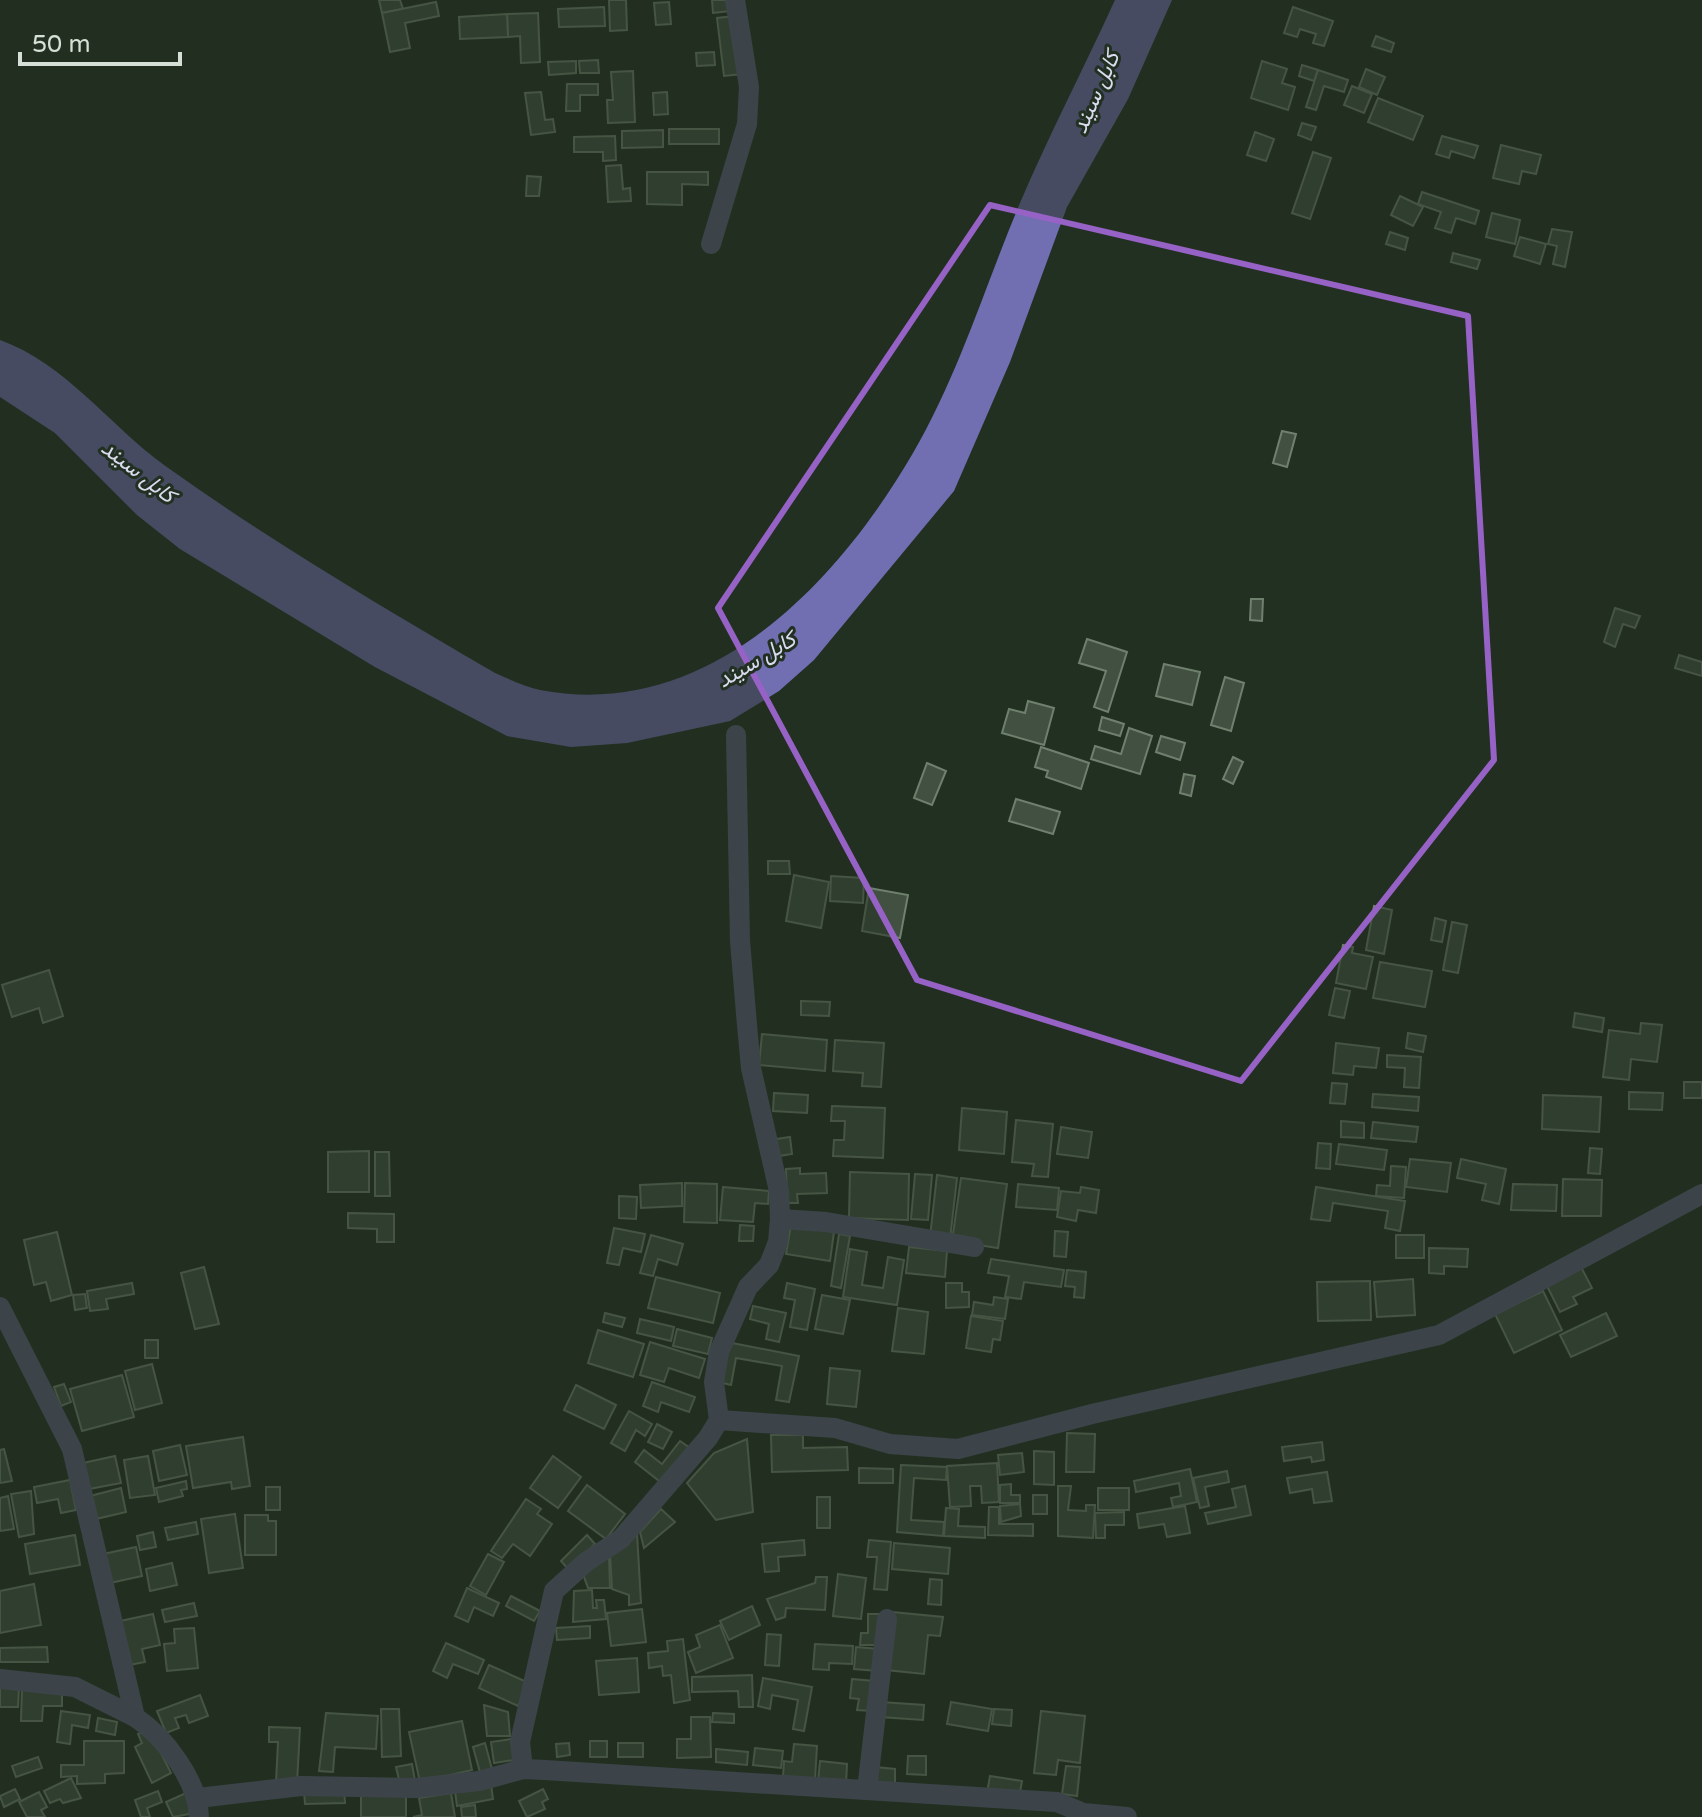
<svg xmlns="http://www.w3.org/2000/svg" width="1702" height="1817" font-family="'Varela Round',Vazirmatn,sans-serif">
  <rect width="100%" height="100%" fill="#223021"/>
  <path fill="#716eb2" d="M 1115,0 L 1172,0 L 1128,99 L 1067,207 L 1010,362 L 954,491 L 814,660 L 779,691 L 730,721 L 627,743 L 571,747 L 507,736 L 375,667 L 180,549 L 137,515 L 55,433 L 0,397 L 0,340 C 66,364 109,425 164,465 C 270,541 382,607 495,673 C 509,679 525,687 540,690 C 707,722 837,584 913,453 C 959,374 985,286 1020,203 C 1049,135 1084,68 1115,0 Z"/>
  <g fill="#415040" stroke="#6f806e" stroke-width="2">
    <polygon points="379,0 400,0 403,9 382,13"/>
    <polygon points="609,0 626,0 627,30 610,31"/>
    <polygon points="712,0 729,0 730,11 713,13"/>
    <polygon points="436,2 439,16 405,23 410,48 390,52 382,13"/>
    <polygon points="669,2 671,24 656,25 654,3"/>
    <polygon points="604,7 605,26 559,27 558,9"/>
    <polygon points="1293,7 1333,21 1324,46 1313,43 1316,34 1300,29 1297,37 1284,33"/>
    <polygon points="538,13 540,62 521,63 520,36 508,37 507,14"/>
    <polygon points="507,14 508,37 460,39 459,17"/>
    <polygon points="735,16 742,74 724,76 717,18"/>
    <polygon points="1376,36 1394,43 1391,52 1372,46"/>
    <polygon points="714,52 715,65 697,66 696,53"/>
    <polygon points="598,60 599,73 580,73 579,61"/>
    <polygon points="576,61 576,73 549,75 548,62"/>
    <polygon points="1262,61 1287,69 1282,83 1295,87 1288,110 1251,98"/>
    <polygon points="1302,65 1318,70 1314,81 1299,76"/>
    <polygon points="1366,69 1385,77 1377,95 1359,87"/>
    <polygon points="1318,70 1348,80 1344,92 1324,86 1316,110 1306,107"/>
    <polygon points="633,71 635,122 608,123 607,100 613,100 611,72"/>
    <polygon points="567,84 598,84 598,95 580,95 580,111 566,111"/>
    <polygon points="1352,86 1372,94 1364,113 1344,105"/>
    <polygon points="541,92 545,120 553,119 555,132 531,135 525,93"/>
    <polygon points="667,92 668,114 654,115 653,93"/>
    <polygon points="1378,98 1423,116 1413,140 1368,122"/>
    <polygon points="1302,123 1316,127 1311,140 1298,135"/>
    <rect x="669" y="129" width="50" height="15"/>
    <polygon points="663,130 663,147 622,148 622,131"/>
    <polygon points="1255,132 1274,139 1266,161 1247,155"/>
    <polygon points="615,136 616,160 603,161 603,152 574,152 574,137"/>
    <polygon points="1442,136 1478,146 1474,158 1451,151 1449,158 1436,154"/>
    <polygon points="1501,145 1541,155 1536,174 1522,171 1519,184 1493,178"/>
    <polygon points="1313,152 1331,158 1310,219 1292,213"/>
    <polygon points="621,165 623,189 630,188 631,201 608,202 606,166"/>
    <polygon points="647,172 708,172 708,185 682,184 682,205 647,204"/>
    <polygon points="527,176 541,177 539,196 526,196"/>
    <polygon points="1422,192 1479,211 1475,224 1456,218 1451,233 1435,228 1441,212 1418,204"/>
    <polygon points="1400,196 1423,207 1413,226 1391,215"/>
    <polygon points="1492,213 1520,220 1515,244 1486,237"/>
    <polygon points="1552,229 1572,232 1565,267 1553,264 1557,246 1548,244"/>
    <polygon points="1390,232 1408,238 1405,250 1386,244"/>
    <polygon points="1520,237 1546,244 1540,264 1514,256"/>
    <polygon points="1453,253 1480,260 1477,269 1451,262"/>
    <polygon points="1282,431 1296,434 1287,467 1273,463"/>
    <polygon points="1251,599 1263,599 1262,621 1250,620"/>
    <polygon points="1615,608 1640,616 1635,628 1623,624 1615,647 1604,642"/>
    <polygon points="1087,639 1127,652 1108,712 1094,707 1106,671 1079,663"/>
    <polygon points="1679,655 1702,662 1702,676 1675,668"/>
    <polygon points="1164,664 1200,672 1192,705 1156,696"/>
    <polygon points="1225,677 1244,683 1231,731 1211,725"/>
    <polygon points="1028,701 1054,708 1044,745 1002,733 1009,709 1025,713"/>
    <polygon points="1102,717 1124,724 1120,736 1099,730"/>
    <polygon points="1129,728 1152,736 1140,774 1091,759 1095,746 1121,754"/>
    <polygon points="1161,736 1185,743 1180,760 1156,752"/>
    <polygon points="1041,747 1089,763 1081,789 1046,777 1048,771 1035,767"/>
    <polygon points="1233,757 1243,762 1233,784 1223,779"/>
    <polygon points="927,763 946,771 932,805 914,798"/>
    <polygon points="1184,774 1195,776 1191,796 1180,793"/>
    <polygon points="1016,799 1060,812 1053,834 1009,821"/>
    <polygon points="768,861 789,861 790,874 768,874"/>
    <polygon points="794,875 829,882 821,928 786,921"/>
    <polygon points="831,876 864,878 863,903 830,901"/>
    <polygon points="869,888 908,895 900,938 862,931"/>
    <polygon points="1374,906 1392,910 1384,954 1366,950"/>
    <polygon points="1435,918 1446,921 1442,942 1431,940"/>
    <polygon points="1452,922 1467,925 1458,973 1443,970"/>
    <polygon points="1343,945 1353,947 1352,953 1373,957 1366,989 1336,983"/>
    <polygon points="1380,962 1432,971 1425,1007 1373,998"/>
    <polygon points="49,970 63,1016 43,1023 39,1008 12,1017 2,985"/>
    <polygon points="1335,988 1350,991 1344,1018 1329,1015"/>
    <polygon points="801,1001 830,1002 829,1016 801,1015"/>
    <polygon points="1575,1013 1604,1018 1602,1032 1573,1027"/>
    <polygon points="1641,1023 1662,1025 1657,1062 1631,1059 1629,1080 1603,1077 1609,1030 1640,1034"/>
    <polygon points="1408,1033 1426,1036 1423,1052 1406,1048"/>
    <polygon points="762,1034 827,1040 825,1071 759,1065"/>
    <polygon points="835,1040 884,1043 881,1087 862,1086 863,1073 833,1071"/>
    <polygon points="1336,1043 1379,1048 1376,1068 1354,1066 1353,1075 1333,1073"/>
    <polygon points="1387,1055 1421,1057 1419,1088 1404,1087 1405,1068 1387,1067"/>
    <rect x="1684" y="1082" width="18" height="16"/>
    <polygon points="1332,1083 1347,1084 1345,1104 1330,1103"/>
    <polygon points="1629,1092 1663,1093 1662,1110 1629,1109"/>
    <polygon points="774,1093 808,1095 807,1113 773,1111"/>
    <polygon points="1373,1094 1419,1097 1418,1111 1372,1107"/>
    <polygon points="1543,1095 1601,1097 1599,1132 1542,1129"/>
    <polygon points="832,1106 885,1108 883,1158 833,1156 834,1140 844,1140 845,1121 831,1121"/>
    <polygon points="962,1108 1007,1112 1004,1154 959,1150"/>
    <polygon points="1016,1120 1053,1124 1048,1177 1032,1176 1034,1164 1012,1162"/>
    <polygon points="1341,1121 1364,1123 1364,1138 1341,1137"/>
    <polygon points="1373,1122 1418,1127 1416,1142 1371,1138"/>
    <polygon points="1061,1127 1092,1132 1088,1158 1057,1154"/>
    <polygon points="790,1137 792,1154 779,1156 776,1139"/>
    <polygon points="1318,1143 1331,1144 1330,1169 1316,1168"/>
    <polygon points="1339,1144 1387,1150 1384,1170 1336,1164"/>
    <polygon points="1590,1148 1602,1149 1600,1174 1588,1173"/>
    <polygon points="369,1151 369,1192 328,1192 328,1152"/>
    <polygon points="375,1152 389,1152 390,1196 375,1196"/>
    <polygon points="1410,1159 1451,1163 1447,1192 1406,1187"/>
    <polygon points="1461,1159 1506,1169 1499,1204 1482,1200 1486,1184 1457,1178"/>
    <polygon points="1391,1166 1406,1167 1404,1198 1376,1196 1377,1185 1390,1186"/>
    <polygon points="800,1168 800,1174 826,1173 827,1193 797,1194 798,1203 787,1203 786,1169"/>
    <polygon points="850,1172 909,1174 908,1220 849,1218"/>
    <polygon points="915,1174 932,1175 928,1220 911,1219"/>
    <polygon points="937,1175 957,1178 950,1239 930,1237"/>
    <polygon points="961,1178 1007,1184 998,1248 952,1241"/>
    <polygon points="1563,1179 1602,1180 1601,1216 1562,1216"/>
    <polygon points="682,1183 682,1206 641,1208 640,1185"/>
    <polygon points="685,1183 717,1184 717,1223 684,1222"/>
    <polygon points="1018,1184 1059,1188 1057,1210 1016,1207"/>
    <polygon points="1513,1184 1557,1185 1556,1211 1511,1210"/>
    <polygon points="723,1187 769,1191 768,1204 755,1203 753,1222 720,1220"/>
    <polygon points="1081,1187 1099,1190 1096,1213 1078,1210 1076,1221 1057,1217 1061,1191 1080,1193"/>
    <polygon points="1316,1187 1405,1201 1400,1231 1385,1228 1388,1211 1333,1203 1330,1221 1311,1219"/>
    <polygon points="619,1196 637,1197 636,1219 619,1218"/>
    <polygon points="348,1213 394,1214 394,1242 377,1242 377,1229 348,1228"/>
    <polygon points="740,1225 754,1226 753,1241 739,1241"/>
    <polygon points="791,1225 834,1232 830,1261 786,1254"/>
    <polygon points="614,1228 645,1234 641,1252 623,1248 619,1265 607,1263"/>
    <polygon points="1055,1231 1068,1232 1066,1257 1054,1256"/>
    <polygon points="57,1232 72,1295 51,1301 46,1282 34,1285 24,1240"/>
    <polygon points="839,1234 850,1236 841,1288 831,1286"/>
    <polygon points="651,1235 683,1244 677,1265 658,1259 653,1276 640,1273"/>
    <rect x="1396" y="1235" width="28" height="23"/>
    <polygon points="909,1247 947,1251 945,1277 906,1273"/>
    <polygon points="1429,1248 1468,1249 1467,1267 1444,1266 1444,1274 1429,1273"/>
    <polygon points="850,1249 867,1252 862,1285 883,1288 888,1257 904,1260 897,1305 843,1297"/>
    <polygon points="991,1259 1064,1270 1061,1287 1024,1282 1021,1299 1005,1297 1009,1276 988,1273"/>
    <polygon points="204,1267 219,1324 195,1329 181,1273"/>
    <polygon points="1581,1267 1592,1288 1573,1297 1577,1304 1560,1312 1546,1284"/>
    <polygon points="1067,1270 1086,1272 1084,1298 1074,1297 1075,1287 1065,1286"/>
    <polygon points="656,1277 720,1293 713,1323 648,1308"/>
    <polygon points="1413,1279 1415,1315 1377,1317 1374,1282"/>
    <polygon points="1370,1281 1371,1320 1318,1321 1317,1282"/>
    <polygon points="132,1283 134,1294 106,1299 108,1309 90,1311 87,1291"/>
    <polygon points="787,1283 815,1289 807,1330 790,1327 795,1300 784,1298"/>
    <polygon points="946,1283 962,1283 962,1292 969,1292 969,1307 946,1308"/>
    <polygon points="1543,1291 1562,1330 1514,1353 1495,1314"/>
    <polygon points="85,1294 87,1308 75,1310 73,1295"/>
    <polygon points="822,1295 850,1300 843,1334 815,1329"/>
    <polygon points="994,1297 1008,1299 1005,1319 972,1315 974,1302 993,1305"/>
    <polygon points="753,1306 786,1313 779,1342 766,1339 769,1324 750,1319"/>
    <polygon points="898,1308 928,1312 924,1354 892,1351"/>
    <polygon points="605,1313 625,1318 622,1327 603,1322"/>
    <polygon points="1606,1313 1617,1336 1571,1357 1560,1335"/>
    <polygon points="971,1316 1003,1321 1000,1340 993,1339 991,1352 966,1348"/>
    <polygon points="640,1319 674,1327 671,1341 637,1333"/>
    <polygon points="677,1329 712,1338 708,1354 673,1346"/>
    <polygon points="598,1330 644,1344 633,1377 588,1363"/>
    <rect x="145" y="1340" width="13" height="18"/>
    <polygon points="650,1342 705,1359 699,1378 669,1368 664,1382 640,1375"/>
    <polygon points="727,1342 799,1356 789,1402 776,1400 782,1366 736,1358 731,1385 719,1382"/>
    <polygon points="152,1364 162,1403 135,1410 125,1371"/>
    <polygon points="830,1368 860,1371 856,1407 827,1404"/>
    <polygon points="122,1375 134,1417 82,1431 70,1389"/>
    <polygon points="652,1382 695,1397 689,1412 661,1402 658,1412 643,1406"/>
    <polygon points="64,1384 71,1402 61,1406 54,1387"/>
    <polygon points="576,1385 616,1405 604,1429 564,1410"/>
    <polygon points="629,1411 652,1424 645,1436 636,1430 625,1451 611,1443"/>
    <polygon points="657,1424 672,1432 663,1449 648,1442"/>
    <polygon points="1067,1433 1095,1434 1094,1472 1066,1472"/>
    <polygon points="771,1435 803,1435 803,1448 847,1447 848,1470 772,1472"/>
    <polygon points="243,1437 250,1486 232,1489 231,1482 193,1488 186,1446"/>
    <polygon points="747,1439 753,1512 716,1520 687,1483 714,1453"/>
    <polygon points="680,1441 690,1448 663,1484 635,1462 644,1450 662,1464"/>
    <polygon points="1322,1442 1324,1460 1312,1462 1311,1457 1284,1461 1282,1447"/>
    <polygon points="180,1445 187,1475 159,1481 153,1451"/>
    <polygon points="4,1449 12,1481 0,1483 0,1450"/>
    <polygon points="1034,1451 1054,1452 1054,1485 1034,1484"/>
    <polygon points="1022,1453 1024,1472 1000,1475 998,1455"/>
    <polygon points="115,1456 121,1483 89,1489 83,1463"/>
    <polygon points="148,1456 155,1495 130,1498 124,1460"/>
    <polygon points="553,1456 581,1477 558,1508 530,1488"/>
    <polygon points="997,1463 999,1502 982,1503 981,1486 970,1486 971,1506 950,1507 947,1466"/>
    <polygon points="901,1465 947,1467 946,1480 914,1478 911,1520 944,1522 943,1536 897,1532"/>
    <polygon points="859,1468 893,1469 893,1483 859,1483"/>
    <polygon points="1190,1469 1197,1502 1173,1507 1171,1498 1181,1496 1179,1483 1136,1492 1134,1481"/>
    <polygon points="1227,1471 1229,1482 1205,1487 1209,1506 1200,1508 1193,1478"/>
    <polygon points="1327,1472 1332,1501 1314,1503 1312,1489 1290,1493 1287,1478"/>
    <polygon points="70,1480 76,1510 61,1513 58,1499 37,1503 34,1487"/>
    <polygon points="186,1481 187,1489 181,1490 183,1496 159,1502 156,1488"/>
    <polygon points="1011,1484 1011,1495 1020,1495 1020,1503 1000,1503 1000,1485"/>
    <polygon points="587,1485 625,1514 606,1539 568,1511"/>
    <polygon points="1058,1486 1071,1486 1068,1510 1086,1511 1086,1505 1095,1505 1093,1538 1058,1536"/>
    <polygon points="1245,1486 1251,1515 1208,1524 1205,1513 1236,1507 1232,1489"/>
    <rect x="266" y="1487" width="14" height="23"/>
    <polygon points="121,1488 126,1512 96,1519 90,1496"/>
    <rect x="1098" y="1488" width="31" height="22"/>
    <polygon points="31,1491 34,1534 19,1537 11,1494"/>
    <rect x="1033" y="1495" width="14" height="19"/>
    <polygon points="8,1496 14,1529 0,1531 0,1498"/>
    <rect x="817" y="1497" width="13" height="31"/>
    <polygon points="526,1499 541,1509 537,1514 552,1524 530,1556 513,1544 502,1558 491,1551"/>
    <polygon points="1020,1504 1021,1516 1001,1522 1000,1506"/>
    <polygon points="1185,1506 1190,1533 1167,1537 1164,1524 1139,1528 1137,1514"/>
    <polygon points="989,1507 999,1507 999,1524 1033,1524 1033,1536 988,1535"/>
    <polygon points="946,1508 959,1509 958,1526 985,1527 985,1538 944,1536"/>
    <polygon points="661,1509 675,1522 644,1548 640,1532"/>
    <polygon points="1124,1512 1124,1525 1105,1525 1105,1538 1096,1538 1095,1513"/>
    <polygon points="235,1514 243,1568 209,1573 201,1519"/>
    <polygon points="245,1515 268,1515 268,1521 276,1521 276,1555 245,1555"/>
    <polygon points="196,1522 198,1534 168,1540 165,1528"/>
    <polygon points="153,1532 156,1547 140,1550 137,1536"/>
    <polygon points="637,1533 641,1603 629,1605 629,1595 612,1589 610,1554"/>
    <polygon points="75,1535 80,1565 30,1574 25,1544"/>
    <polygon points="587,1535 595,1544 569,1570 561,1561"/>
    <polygon points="804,1540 805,1555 778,1557 779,1571 765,1572 762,1544"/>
    <polygon points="869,1540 891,1542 887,1590 874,1589 877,1557 867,1557"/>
    <polygon points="894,1543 950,1548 948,1574 892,1569"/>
    <polygon points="136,1547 142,1576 110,1583 103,1554"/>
    <polygon points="488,1554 504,1562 486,1595 470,1586"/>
    <polygon points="609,1555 610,1588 588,1588 583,1574"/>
    <polygon points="172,1563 177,1585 150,1591 146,1569"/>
    <polygon points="838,1574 866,1578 861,1619 833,1616"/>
    <polygon points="816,1577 827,1577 825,1610 786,1608 785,1617 776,1620 767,1599 815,1583"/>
    <polygon points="930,1579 942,1580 941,1605 928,1604"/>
    <polygon points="34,1584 41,1625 0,1633 0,1591"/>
    <polygon points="467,1588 499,1603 493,1616 474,1607 468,1622 455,1616"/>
    <polygon points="592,1590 593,1608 597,1608 596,1600 604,1600 606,1619 573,1622 574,1591"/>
    <polygon points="511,1596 540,1611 534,1621 506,1606"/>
    <polygon points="194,1603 197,1616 165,1622 162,1610"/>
    <polygon points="752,1606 760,1625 729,1640 720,1621"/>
    <polygon points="642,1609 646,1642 611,1646 607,1613"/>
    <polygon points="892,1612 943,1617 940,1636 928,1635 924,1674 886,1670"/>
    <polygon points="153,1614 160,1645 142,1649 145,1662 129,1665 120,1621"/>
    <polygon points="868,1614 883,1614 883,1645 860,1645 861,1633 868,1633"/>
    <polygon points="720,1625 733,1658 696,1673 688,1652 700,1647 696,1635"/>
    <polygon points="590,1626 590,1638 557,1640 556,1628"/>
    <polygon points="194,1628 198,1668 167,1671 164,1644 175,1643 174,1629"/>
    <polygon points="767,1634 781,1635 779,1666 765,1665"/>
    <polygon points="683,1639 690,1700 674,1703 671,1675 663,1676 662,1666 649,1668 648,1653 668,1651 667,1641"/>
    <polygon points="446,1643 484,1660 478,1674 453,1664 447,1678 433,1671"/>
    <polygon points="815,1644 853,1646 852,1664 829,1663 829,1670 813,1669"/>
    <polygon points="47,1647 48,1662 0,1662 0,1648"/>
    <polygon points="856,1647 879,1649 877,1671 854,1669"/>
    <polygon points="637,1658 639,1692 599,1695 596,1661"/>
    <polygon points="489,1665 529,1683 518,1706 479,1688"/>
    <polygon points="752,1675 753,1707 739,1707 738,1691 692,1692 692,1677"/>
    <polygon points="763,1678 812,1687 804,1731 793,1729 798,1700 772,1695 770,1709 758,1706"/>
    <polygon points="852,1679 874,1681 872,1711 857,1710 859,1699 850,1698"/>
    <polygon points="0,1685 19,1685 18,1707 0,1707"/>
    <polygon points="22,1687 62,1688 62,1706 43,1706 42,1721 21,1721"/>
    <polygon points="200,1695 208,1716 189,1723 186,1715 175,1718 179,1728 166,1733 157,1711"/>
    <polygon points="881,1702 924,1705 923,1720 880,1717"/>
    <polygon points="951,1702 992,1709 988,1731 947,1724"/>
    <polygon points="484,1705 508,1712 510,1736 487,1736"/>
    <polygon points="381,1709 399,1709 401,1756 382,1757"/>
    <polygon points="994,1709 1012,1710 1011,1726 992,1724"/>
    <polygon points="61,1711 90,1715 88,1728 72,1725 70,1744 57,1742"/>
    <polygon points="1041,1711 1085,1716 1080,1763 1058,1760 1056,1775 1034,1773"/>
    <polygon points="326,1713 378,1716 376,1749 335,1747 333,1772 319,1771"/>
    <polygon points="713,1713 734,1714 734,1723 712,1722"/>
    <polygon points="691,1717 710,1717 711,1757 677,1758 677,1739 691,1739"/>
    <polygon points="98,1718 117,1722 115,1735 96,1731"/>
    <polygon points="462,1721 472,1770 420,1782 409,1732"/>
    <polygon points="269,1727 300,1728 297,1783 276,1782 278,1742 269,1742"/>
    <polygon points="149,1729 171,1773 152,1783 135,1747 142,1743 138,1734"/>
    <polygon points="511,1739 514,1760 494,1763 491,1742"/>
    <polygon points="84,1741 124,1741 124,1773 105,1774 105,1783 77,1784 77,1776 61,1777 61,1765 84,1765"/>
    <rect x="590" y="1741" width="17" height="16"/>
    <polygon points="485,1743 493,1773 481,1776 473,1747"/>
    <polygon points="569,1743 570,1755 557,1757 556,1744"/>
    <rect x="618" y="1743" width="25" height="14"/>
    <polygon points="794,1744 817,1746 815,1780 783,1777 784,1761 792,1762"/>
    <polygon points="755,1748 783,1751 781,1768 753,1765"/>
    <polygon points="716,1749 748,1752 747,1765 716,1762"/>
    <polygon points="908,1756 926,1756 926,1775 907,1774"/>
    <polygon points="38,1757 42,1768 16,1777 12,1766"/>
    <polygon points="820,1761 847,1764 846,1784 818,1782"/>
    <polygon points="412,1764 415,1781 400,1784 396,1767"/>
    <polygon points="1066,1766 1080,1767 1077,1796 1062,1794"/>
    <polygon points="875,1767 895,1769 895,1784 874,1782"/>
    <polygon points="990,1776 1022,1781 1019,1798 987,1793"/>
    <polygon points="71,1778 81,1798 63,1803 60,1799 50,1803 44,1791"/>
    <polygon points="491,1785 493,1799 457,1806 455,1791"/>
    <polygon points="15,1789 20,1799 4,1807 0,1796"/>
    <polygon points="344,1789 345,1803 305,1804 304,1790"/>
    <polygon points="406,1789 406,1817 361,1817 361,1790"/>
    <polygon points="543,1789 548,1799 542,1802 545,1809 527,1817 519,1801"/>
    <polygon points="158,1791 162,1802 147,1808 150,1817 141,1817 135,1800"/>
    <polygon points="39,1792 47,1807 41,1810 45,1817 27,1817 19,1802"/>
    <polygon points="186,1793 195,1813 173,1817 166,1802"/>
    <polygon points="451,1793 455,1817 413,1817 422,1815 419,1798"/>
    <polygon points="475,1805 476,1817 462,1817 461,1807"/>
  </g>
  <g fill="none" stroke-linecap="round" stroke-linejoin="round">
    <g stroke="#5d5d7b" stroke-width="20">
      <polyline points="711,244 747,124 749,87 735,0"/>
      <polyline points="780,1219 826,1222 974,1247"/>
      <path d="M 0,1307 L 72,1449 L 135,1717 C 165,1737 198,1781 199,1817"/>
      <polyline points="719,1420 835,1428 890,1444 958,1449 1092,1414 1439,1335 1702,1194"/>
      <polyline points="0,1679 75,1687 135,1717"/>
      <polyline points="523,1769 520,1742 554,1591 586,1562 621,1539 708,1438 719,1420 714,1382 719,1352 748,1287 769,1265 778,1242 780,1219 779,1191 751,1068 747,1025 740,941 736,735"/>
      <polyline points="867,1790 887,1619"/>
      <polyline points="198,1798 301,1786 416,1788 479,1781 523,1769 545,1770 1057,1802 1083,1813 1127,1817"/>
    </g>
  </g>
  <path d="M0 0H1702V1817H0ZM 990,205 L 1468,316 L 1494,760 L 1241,1081 L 917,980 L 718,608 Z" fill="#223021" fill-opacity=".55" fill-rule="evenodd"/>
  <path fill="none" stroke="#9762c6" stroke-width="6" stroke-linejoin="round" d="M 990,205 L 1468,316 L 1494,760 L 1241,1081 L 917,980 L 718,608 Z"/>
  <g text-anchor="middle" stroke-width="6" stroke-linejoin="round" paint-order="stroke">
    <g font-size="22" font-style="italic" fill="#dadbef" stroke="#223021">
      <text transform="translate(1095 92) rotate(-66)" y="8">کابل سيند</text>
      <text transform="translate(139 471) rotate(38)" y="8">کابل سيند</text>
      <text transform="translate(756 659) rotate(-31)" y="8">کابل سيند</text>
    </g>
  </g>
  <path d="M20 52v12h160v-12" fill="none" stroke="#d7e0d6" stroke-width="4"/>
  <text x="32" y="52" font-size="24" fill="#d7e0d6" stroke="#223021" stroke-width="6" paint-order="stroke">50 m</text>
</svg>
